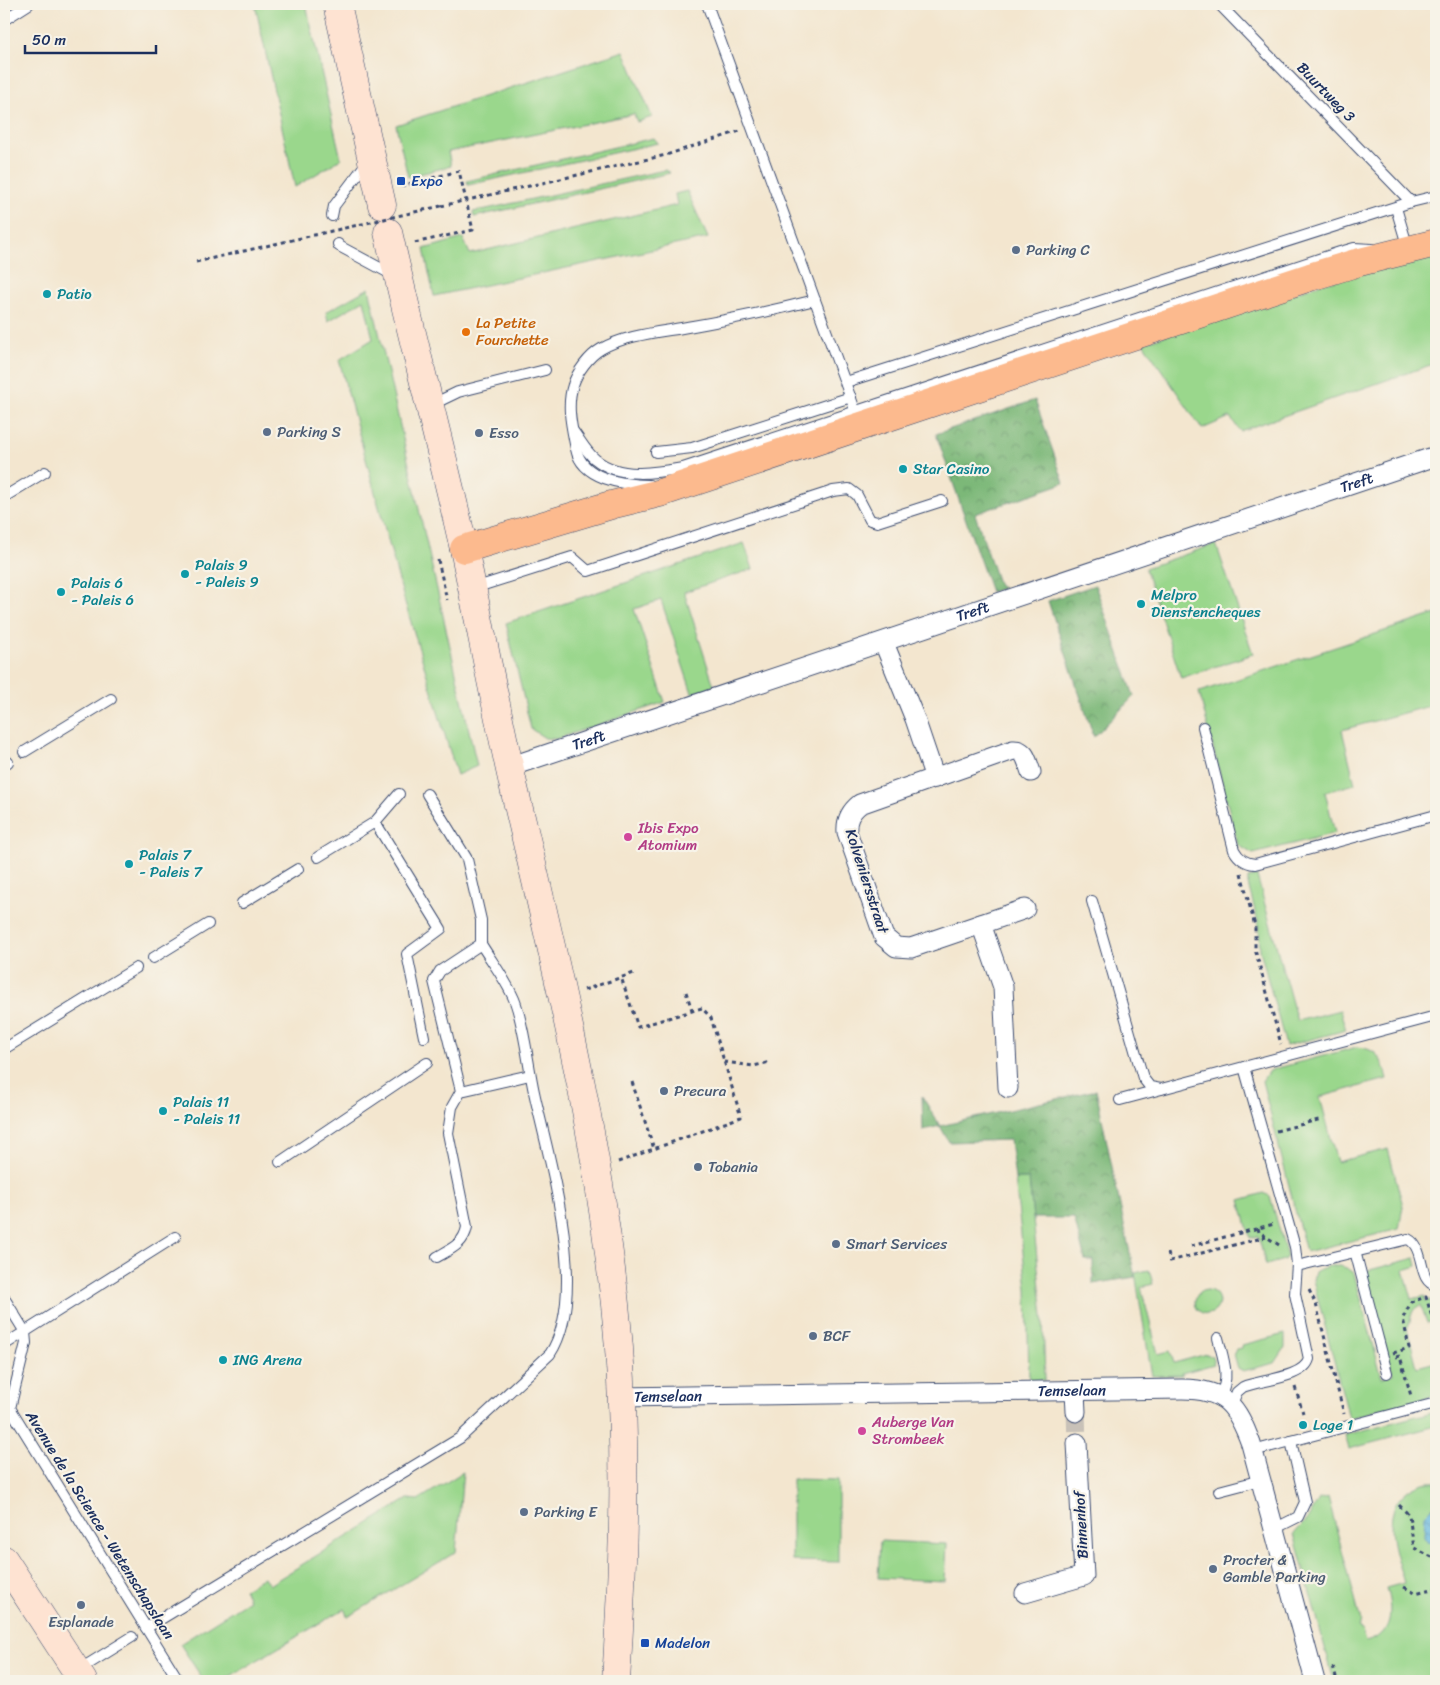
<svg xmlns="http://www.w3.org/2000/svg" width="1440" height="1685" font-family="Sriracha,sans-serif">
  <defs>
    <pattern id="forest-crowns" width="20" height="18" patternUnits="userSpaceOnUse" patternTransform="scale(1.25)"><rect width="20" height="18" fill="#7bb878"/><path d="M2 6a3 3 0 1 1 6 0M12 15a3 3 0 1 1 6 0" fill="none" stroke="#649666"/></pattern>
    <pattern id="water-waves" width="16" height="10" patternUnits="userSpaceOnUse" patternTransform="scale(1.25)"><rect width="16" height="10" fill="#63b7df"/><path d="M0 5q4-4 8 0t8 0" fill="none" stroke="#5195b8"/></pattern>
  </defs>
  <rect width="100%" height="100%" fill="#f7f3e8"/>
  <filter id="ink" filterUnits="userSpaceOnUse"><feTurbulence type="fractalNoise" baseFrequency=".02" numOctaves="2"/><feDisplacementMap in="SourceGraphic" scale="10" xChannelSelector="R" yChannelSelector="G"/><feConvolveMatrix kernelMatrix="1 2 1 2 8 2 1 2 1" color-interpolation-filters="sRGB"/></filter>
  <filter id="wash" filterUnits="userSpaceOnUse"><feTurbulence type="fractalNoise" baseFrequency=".0096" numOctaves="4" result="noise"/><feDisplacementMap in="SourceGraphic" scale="20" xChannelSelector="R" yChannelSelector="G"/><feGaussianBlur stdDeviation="1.12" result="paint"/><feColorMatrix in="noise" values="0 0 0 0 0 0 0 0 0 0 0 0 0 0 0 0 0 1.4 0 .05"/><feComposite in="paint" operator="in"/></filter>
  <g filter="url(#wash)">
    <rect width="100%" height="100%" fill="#f3e6cf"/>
    <g fill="#9ad78c" stroke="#5a8375">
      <polygon points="255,4 306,4 341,159 295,187"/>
      <polygon points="624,51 652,117 637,122 634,114 448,152 451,166 408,177 396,125"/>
      <polygon points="654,138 658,143 468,185 467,181"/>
      <polygon points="665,170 670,173 474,217 473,212"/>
      <polygon points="687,191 708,238 434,296 424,249 463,238 470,254 677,205 675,194"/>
      <polygon points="1436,254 1436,363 1240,431 1230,417 1202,429 1143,343 1324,283"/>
      <polygon points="369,288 477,766 457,775 404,599 339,360 373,339 364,300 328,321 326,312"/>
      <polygon points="744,543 753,569 684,592 714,686 692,693 661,600 634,609 665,702 556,739 545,738 531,729 506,623"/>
      <polygon points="1216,544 1253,654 1181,678 1145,568"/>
      <polygon points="1436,614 1436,704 1342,730 1355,784 1325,792 1335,833 1253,854 1238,845 1199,692"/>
      <polygon points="1257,876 1297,1021 1340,1010 1346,1030 1286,1046 1260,950 1259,926 1248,884 1248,878"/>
      <path d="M 1357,1047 C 1379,1049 1382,1060 1387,1079 L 1320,1097 L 1337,1162 L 1388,1149 L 1403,1206 L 1399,1229 L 1306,1252 L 1262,1081 L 1268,1072 L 1274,1069 Z"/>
      <polygon points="1015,1179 1029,1179 1043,1317 1045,1380 1029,1380 1027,1289"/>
      <polygon points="1264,1193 1270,1196 1287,1256 1284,1260 1266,1265 1258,1236 1250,1238 1240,1200"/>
      <path d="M 1415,1258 L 1417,1266 L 1404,1270 L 1412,1299 L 1425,1296 L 1426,1301 L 1436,1299 L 1436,1320 L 1427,1323 L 1421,1305 C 1408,1310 1413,1320 1407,1328 L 1417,1367 L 1436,1362 L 1436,1395 L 1349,1418 L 1313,1280 L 1315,1272 C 1327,1264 1343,1263 1354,1273 L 1382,1378 L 1393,1374 L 1366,1271 Z"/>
      <polygon points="1149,1270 1153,1284 1141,1287 1158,1354 1170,1351 1174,1363 1207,1354 1212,1357 1214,1364 1182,1373 1182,1375 1152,1376 1135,1273"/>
      <circle cx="1207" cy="1302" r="12"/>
      <polygon points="1285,1334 1285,1348 1275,1363 1243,1371 1238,1368 1234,1354 1236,1349 1242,1348 1242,1345"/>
      <polygon points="1436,1411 1436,1426 1349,1449 1345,1435"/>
      <polygon points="463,1472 456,1552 348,1617 344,1609 222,1681 204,1681 180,1644 249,1600 244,1589 264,1577 269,1585 408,1499 418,1500"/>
      <polygon points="792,1479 838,1480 838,1562 792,1561"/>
      <path d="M 1436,1482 L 1436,1504 L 1432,1507 L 1431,1542 L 1436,1541 L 1436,1681 L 1334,1681 L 1294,1534 L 1309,1517 L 1319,1499 L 1328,1497 L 1361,1622 L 1358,1628 L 1363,1631 L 1366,1642 C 1393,1636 1393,1610 1386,1588 L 1404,1583 C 1396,1554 1378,1514 1407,1491 C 1415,1485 1426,1481 1436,1482 Z"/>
      <polygon points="880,1541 947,1544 945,1581 878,1578"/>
    </g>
    <g fill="url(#forest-crowns)" stroke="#4b746b">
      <polygon points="1035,400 1064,483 975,514 999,586 1003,588 991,592 936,434"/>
      <polygon points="1095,585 1134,696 1094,737 1048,601"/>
      <polygon points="1096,1090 1135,1277 1093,1284 1093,1260 1085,1260 1074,1218 1033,1218 1029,1179 1015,1179 1010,1140 949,1142 940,1126 923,1130 922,1096 940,1126"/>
    </g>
    <polygon fill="url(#water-waves)" stroke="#3f739e" points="1436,1504 1436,1541 1428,1542 1424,1536 1425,1515"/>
  </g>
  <g filter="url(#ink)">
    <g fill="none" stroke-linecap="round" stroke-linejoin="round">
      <polyline stroke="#c8c1b8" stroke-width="19" stroke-dasharray="19 9" stroke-linecap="butt" points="1076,1412 1077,1443"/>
      <defs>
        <g id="lane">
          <polyline points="707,4 858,418"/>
          <polyline points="1219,4 1411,202"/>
          <polyline points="4,20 29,4"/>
          <polyline points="1396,208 1408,248"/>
          <polyline points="332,216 334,206 368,161"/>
          <polyline points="338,244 339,246 393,275"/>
          <polyline points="846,382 1411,202 1436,196"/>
          <polyline points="431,405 458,392 545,370"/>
          <path d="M 573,431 C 580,440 586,452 595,459 C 619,479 655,473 683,468 L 1340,252 L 1354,248 L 1372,249"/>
          <polyline points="656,452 692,448 851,397"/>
          <path d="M 649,485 C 623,485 582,479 576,449 C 572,428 566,406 573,385 C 577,372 589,356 601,349 C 627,334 663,332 693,326 C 734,319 775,310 815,300"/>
          <polyline points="4,497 45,472"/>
          <polyline points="474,588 572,557 588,571 833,491 849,489 857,495 870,520 877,522 942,501"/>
          <path d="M 1203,727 L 1234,850 C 1239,859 1245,863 1255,864 L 1436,815"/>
          <polyline points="24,752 111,699"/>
          <polyline points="4,765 8,762"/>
          <polyline points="427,794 467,859 481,920 481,944"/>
          <polyline points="375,822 399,794"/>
          <polyline points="318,857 375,822 441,929 407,954 424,1037"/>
          <polyline points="1092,901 1143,1078 1150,1087 1161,1089"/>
          <polyline points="242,903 298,869"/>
          <polyline points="153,958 208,924"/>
          <polyline points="4,1049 136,968"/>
          <polyline points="461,1091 530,1075"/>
          <polyline points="1120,1100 1436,1016"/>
          <polyline points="280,1162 427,1063"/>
          <polyline points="1355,1251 1387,1373"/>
          <path d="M 1297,1266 L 1408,1239 C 1426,1248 1417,1282 1436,1285"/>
          <polyline points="4,1298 25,1332 26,1343 10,1408 179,1681"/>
          <path d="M 1218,1338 C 1223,1358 1231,1377 1220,1396"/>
          <polyline points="4,1345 175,1237"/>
          <path d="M 1232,1404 L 1237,1392 L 1243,1387 C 1260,1380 1304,1378 1309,1359 L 1295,1294 L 1297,1264 L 1295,1247 L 1244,1067"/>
          <polyline points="1253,1451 1436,1403"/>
          <polyline points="1219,1491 1261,1480"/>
          <polyline points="1274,1529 1298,1517 1305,1502 1291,1441"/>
          <path d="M 146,1628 L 460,1438 L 550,1354 C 590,1293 549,1161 534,1092 C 528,1065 524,1023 514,999 C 506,980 492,962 481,944 L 440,971 L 434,981 L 461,1091 L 452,1107 L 448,1133 L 467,1227 C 464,1244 451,1249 437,1257"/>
          <polyline points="77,1671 132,1637"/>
        </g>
        <g id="street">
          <polyline points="884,643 915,719 935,778"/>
          <path id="s1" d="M 509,767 L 1436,456"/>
          <path d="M 1025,909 L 911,948 L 896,947 L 884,937 L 847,832 C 846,820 850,812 860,804 L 1013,750 C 1026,749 1027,762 1031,772"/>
          <polyline points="981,924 1003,987 1008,1088"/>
          <polyline points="1075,1392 1076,1412"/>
          <path id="s2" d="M 620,1397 L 1182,1389 C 1226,1389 1237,1406 1251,1444 L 1315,1681"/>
          <polyline points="1025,1593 1084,1576 1077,1443"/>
        </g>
        <g id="secondary">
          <polyline points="337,4 382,205"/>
          <path d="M 388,232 C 412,338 440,443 464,549 C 481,629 496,709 514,788 C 558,974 604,1158 619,1348 C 627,1459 623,1571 616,1681"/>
          <polyline points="4,1560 83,1681"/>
        </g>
        <polyline id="highway" points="464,549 611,505 660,493 1310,277 1356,263 1436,243"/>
      </defs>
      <use href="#lane" stroke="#3b4a6f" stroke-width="12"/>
      <use href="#street" stroke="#3b4a6f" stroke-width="21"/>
      <use href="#secondary" stroke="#3b4a6f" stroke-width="29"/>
      <use href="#highway" stroke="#3b4a6f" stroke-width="29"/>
      <g stroke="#3b4a6f" stroke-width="3" stroke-dasharray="4 4" stroke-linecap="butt">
        <polyline points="401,186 459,171 473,230 414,243"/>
        <polyline points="441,206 666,155 740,131"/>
        <polyline points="438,560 447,600"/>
        <polyline points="1241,873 1255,926 1255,949 1281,1044"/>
        <polyline points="584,990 637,972"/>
        <polyline points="686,992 692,1010"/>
        <polyline points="724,1062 754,1066 770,1062"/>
        <polyline points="632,1082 654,1149"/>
        <polyline points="1276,1131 1322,1119"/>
        <polyline points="618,1162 741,1117 711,1018 702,1008 638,1027 621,977"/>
        <polyline points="1258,1228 1259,1232 1279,1245"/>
        <polyline points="1191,1246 1274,1224"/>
        <polyline points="1168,1253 1170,1261 1266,1237"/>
        <polyline points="1309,1290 1316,1304 1344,1414"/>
        <polyline points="1393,1353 1409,1348 1403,1318 1411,1302 1426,1297 1432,1317"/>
        <polyline points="1396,1357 1400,1356 1411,1396"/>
        <polyline points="1295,1387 1303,1413"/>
        <polyline points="1399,1505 1409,1515 1414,1548 1436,1559"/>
        <polyline points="1404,1587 1415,1593 1436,1588"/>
        <polyline points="1333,1667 1337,1681"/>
      </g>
      <use href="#lane" stroke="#fff" stroke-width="10"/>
      <use href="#street" stroke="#fff" stroke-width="19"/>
      <use href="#secondary" stroke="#fee3d2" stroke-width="28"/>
      <use href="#highway" stroke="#fcba8e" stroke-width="28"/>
      <polyline stroke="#3b4a6f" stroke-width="3" stroke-dasharray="4 4" stroke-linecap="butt" points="196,262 441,206"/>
    </g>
  </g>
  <g fill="#1a4fb4" stroke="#f7f3e8" stroke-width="2">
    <rect x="396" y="176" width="10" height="10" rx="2.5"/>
    <rect x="640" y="1638" width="10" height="10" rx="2.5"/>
  </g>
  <g fill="#5c6f8a" stroke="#f7f3e8" stroke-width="2">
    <circle cx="1016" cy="250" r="5"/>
    <circle cx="267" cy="432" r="5"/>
    <circle cx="479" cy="433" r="5"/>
    <circle cx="664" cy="1091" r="5"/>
    <circle cx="698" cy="1167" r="5"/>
    <circle cx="836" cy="1244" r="5"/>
    <circle cx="813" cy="1336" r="5"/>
    <circle cx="524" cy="1512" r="5"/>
    <circle cx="1213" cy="1569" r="5"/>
    <circle cx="81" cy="1605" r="5"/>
  </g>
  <g fill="#0f9aa8" stroke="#f7f3e8" stroke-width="2">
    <circle cx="47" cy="294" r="5"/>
    <circle cx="903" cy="469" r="5"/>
    <circle cx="185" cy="574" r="5"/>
    <circle cx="61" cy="592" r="5"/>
    <circle cx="1141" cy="604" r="5"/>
    <circle cx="129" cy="864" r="5"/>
    <circle cx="163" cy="1111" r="5"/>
    <circle cx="223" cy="1360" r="5"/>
    <circle cx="1303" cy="1425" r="5"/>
  </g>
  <circle fill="#e8710a" stroke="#f7f3e8" stroke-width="2" cx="466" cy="332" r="5"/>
  <g fill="#d1479c" stroke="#f7f3e8" stroke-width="2">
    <circle cx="628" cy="837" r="5"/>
    <circle cx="862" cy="1431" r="5"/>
  </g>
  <g text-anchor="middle" stroke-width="4.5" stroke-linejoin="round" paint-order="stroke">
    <g font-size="15" fill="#1b2f5e" stroke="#f7f3e8">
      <text transform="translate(1326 92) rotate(46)" y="5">Buurtweg 3</text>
      <text dy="5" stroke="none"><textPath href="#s1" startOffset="894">Treft</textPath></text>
      <text dy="5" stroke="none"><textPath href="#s1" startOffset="489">Treft</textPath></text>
      <text dy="5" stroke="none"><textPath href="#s1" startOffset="84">Treft</textPath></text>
      <text transform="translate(867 881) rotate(72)" y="5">Kolveniersstraat</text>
      <text dy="5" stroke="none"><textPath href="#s2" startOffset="452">Temselaan</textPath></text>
      <text dy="5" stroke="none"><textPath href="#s2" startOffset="48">Temselaan</textPath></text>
      <text transform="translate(100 1525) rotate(58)" y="5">Avenue de la Science - Wetenschapslaan</text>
      <text transform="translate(1081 1525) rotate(-93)" y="5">Binnenhof</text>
    </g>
    <g font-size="15" fill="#164399" stroke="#f7f3e8" text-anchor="start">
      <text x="411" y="186">Expo</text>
      <text x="655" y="1648">Madelon</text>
    </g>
    <g font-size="15" fill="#4e5e75" stroke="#f7f3e8" text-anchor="start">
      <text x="1026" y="255">Parking C</text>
      <text x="277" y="437">Parking S</text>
      <text x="489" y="438">Esso</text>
      <text x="674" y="1096">Precura</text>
      <text x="708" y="1172">Tobania</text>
      <text x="846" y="1249">Smart Services</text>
      <text x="823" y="1341">BCF</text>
      <text x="534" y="1517">Parking E</text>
      <text x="1223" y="1565">Procter &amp;<tspan x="1223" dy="17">Gamble Parking</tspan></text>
      <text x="81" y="1627" text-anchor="middle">Esplanade</text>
    </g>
    <g font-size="15" fill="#0d838f" stroke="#f7f3e8" text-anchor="start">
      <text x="57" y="299">Patio</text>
      <text x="913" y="474">Star Casino</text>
      <text x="195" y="570">Palais 9<tspan x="195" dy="17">- Paleis 9</tspan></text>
      <text x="71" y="588">Palais 6<tspan x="71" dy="17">- Paleis 6</tspan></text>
      <text x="1151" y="600">Melpro<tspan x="1151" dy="17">Dienstencheques</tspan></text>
      <text x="139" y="860">Palais 7<tspan x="139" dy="17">- Paleis 7</tspan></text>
      <text x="173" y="1107">Palais 11<tspan x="173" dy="17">- Paleis 11</tspan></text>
      <text x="233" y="1365">ING Arena</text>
      <text x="1313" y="1430">Loge 1</text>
    </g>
    <g font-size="15" fill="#c56008" stroke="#f7f3e8" text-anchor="start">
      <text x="476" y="328">La Petite<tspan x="476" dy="17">Fourchette</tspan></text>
    </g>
    <g font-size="15" fill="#b23c85" stroke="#f7f3e8" text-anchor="start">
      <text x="638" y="833">Ibis Expo<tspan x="638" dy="17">Atomium</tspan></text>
      <text x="872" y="1427">Auberge Van<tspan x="872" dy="17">Strombeek</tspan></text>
    </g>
  </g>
  <rect width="1440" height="1685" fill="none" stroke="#f7f3e8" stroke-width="20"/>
  <path d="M25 45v8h131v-8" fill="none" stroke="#1b2f5e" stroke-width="2.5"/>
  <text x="32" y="45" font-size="15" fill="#1b2f5e" stroke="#f7f3e8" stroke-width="4" paint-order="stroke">50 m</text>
</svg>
